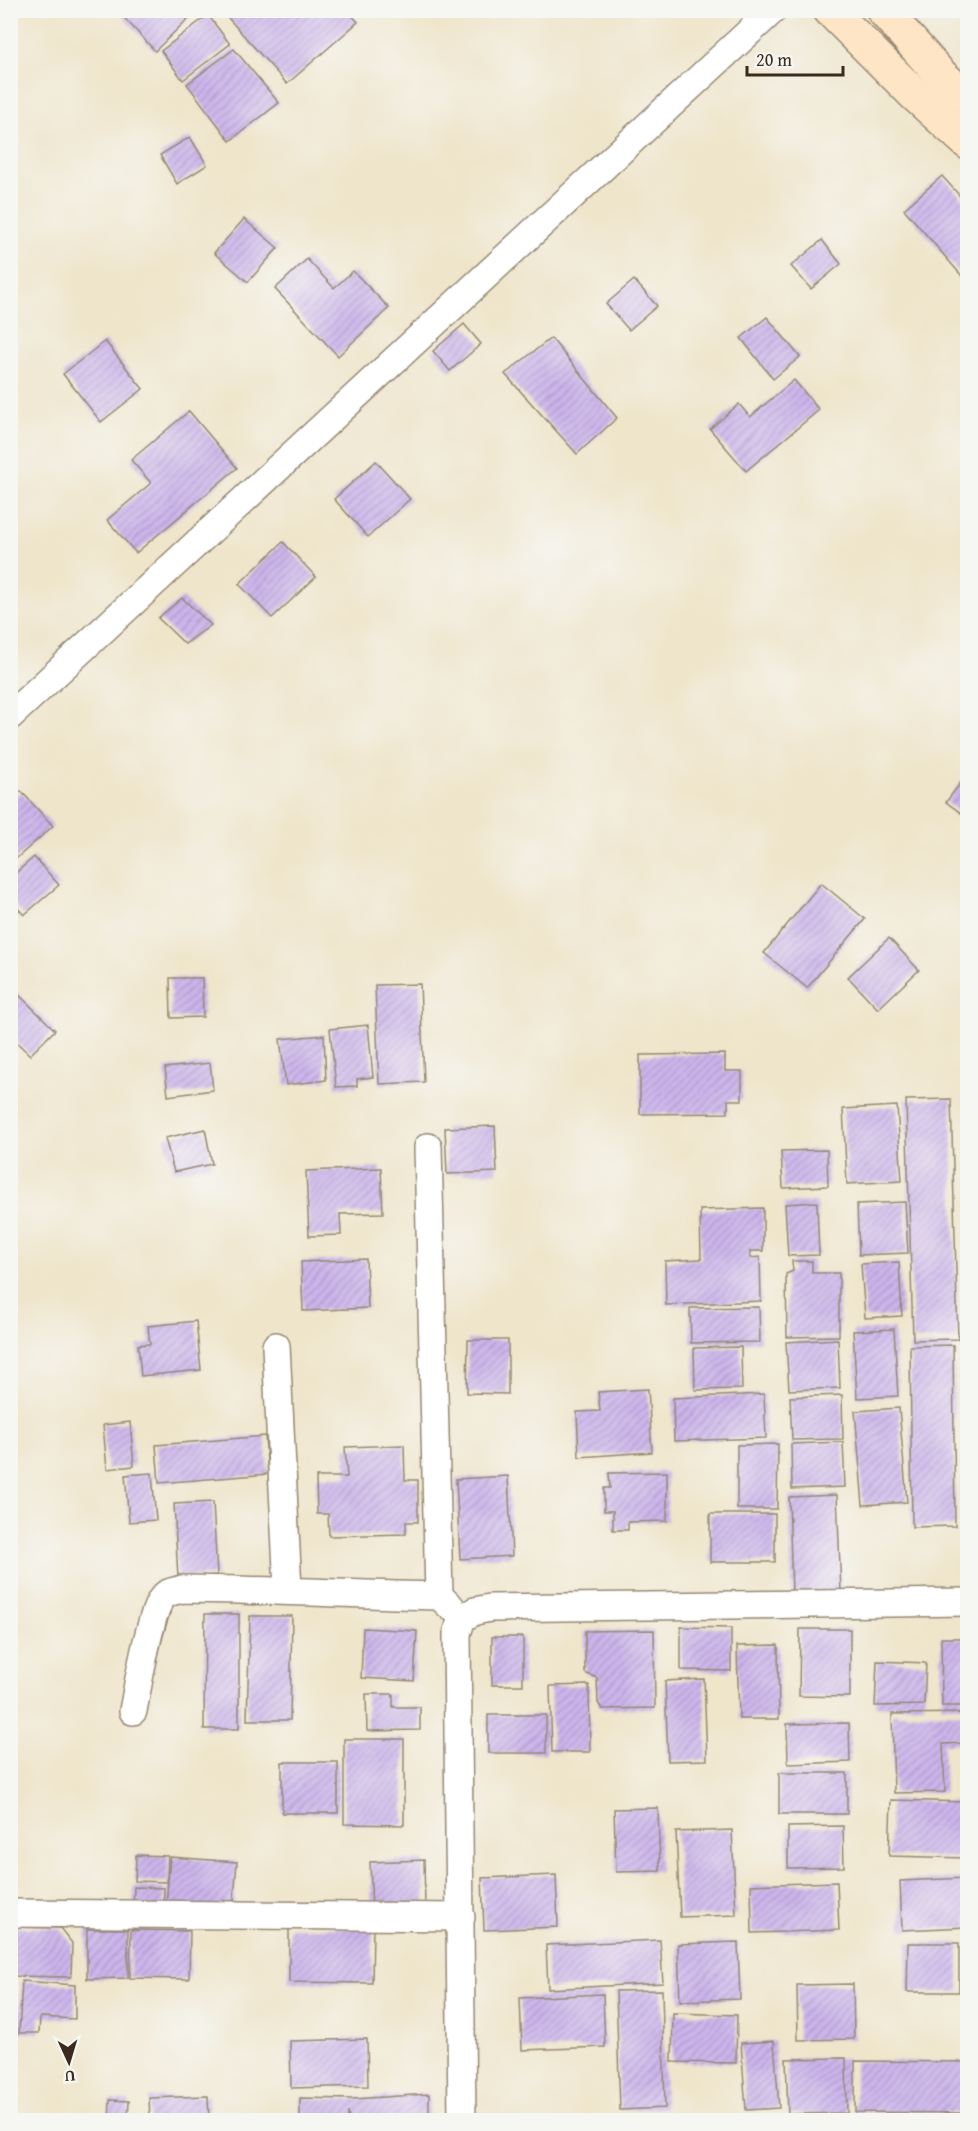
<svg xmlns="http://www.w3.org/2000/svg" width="978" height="2131" font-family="'Gentium Book Plus',serif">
  <defs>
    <pattern id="building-hatch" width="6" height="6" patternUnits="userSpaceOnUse" patternTransform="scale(1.5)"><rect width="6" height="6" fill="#cdb6ed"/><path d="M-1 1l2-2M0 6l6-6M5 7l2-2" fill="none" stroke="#a894bf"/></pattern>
  </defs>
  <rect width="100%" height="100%" fill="#f6f6f2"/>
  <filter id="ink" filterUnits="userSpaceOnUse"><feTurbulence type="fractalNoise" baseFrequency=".0167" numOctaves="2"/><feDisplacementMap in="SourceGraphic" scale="12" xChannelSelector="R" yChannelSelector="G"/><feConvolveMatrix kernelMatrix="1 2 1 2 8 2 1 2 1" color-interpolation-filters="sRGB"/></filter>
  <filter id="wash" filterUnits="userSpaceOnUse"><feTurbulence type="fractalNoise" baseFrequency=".008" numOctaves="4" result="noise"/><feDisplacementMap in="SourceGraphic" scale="24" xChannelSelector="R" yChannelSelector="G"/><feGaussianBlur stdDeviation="1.35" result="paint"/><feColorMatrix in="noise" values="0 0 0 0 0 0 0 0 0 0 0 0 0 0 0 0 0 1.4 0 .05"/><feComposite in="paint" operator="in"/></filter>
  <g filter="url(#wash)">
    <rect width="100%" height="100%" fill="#efe5cb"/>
    <g id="blocks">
      <g fill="url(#building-hatch)">
        <polygon points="117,10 197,10 155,51"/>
        <polygon points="221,10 347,10 358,22 287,84"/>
        <polygon points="208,15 230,44 183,80 161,51"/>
        <polygon points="234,49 279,103 230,141 187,84"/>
        <polygon points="190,137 207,165 177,184 160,155"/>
        <polygon points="942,176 968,205 968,283 904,209"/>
        <polygon points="244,219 278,248 248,282 214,253"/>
        <polygon points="822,240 841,264 811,289 791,266"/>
        <polygon points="307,259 334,288 353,271 389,308 338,356 275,289"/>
        <polygon points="634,280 657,306 629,330 606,304"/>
        <polygon points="767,317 800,357 773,379 741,338"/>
        <polygon points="464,324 481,344 450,371 433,351"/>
        <polygon points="551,338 617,418 577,454 505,374"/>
        <polygon points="105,341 143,389 101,422 63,374"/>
        <polygon points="794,380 819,410 746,471 710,429 739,404 750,417"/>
        <polygon points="189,411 237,468 136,553 107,520 151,483 131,460"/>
        <polygon points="376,461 410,499 368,537 334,499"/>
        <polygon points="283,542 316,577 272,618 239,584"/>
        <polygon points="182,598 211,625 185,644 158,618"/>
        <polygon points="968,773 968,818 946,802"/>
        <polygon points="21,791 53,826 10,864 10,800"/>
        <polygon points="34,857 59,885 24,915 10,900 10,878"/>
        <polygon points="821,883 865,919 807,988 764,953"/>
        <polygon points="889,938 919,970 878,1009 848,977"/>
        <polygon points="170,978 202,978 203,1017 171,1018"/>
        <polygon points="420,984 424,1082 379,1084 375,985"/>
        <polygon points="10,986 55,1030 30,1055 10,1036"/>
        <polygon points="368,1025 373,1077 357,1079 357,1086 336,1087 330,1029"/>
        <polygon points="324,1035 326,1080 286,1085 280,1039"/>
        <polygon points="725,1054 725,1071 742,1071 742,1100 728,1100 728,1113 640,1114 640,1055"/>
        <polygon points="210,1063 213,1090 168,1096 165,1068"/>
        <polygon points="951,1099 958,1339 913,1340 906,1100"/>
        <polygon points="897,1106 902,1181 847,1184 843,1109"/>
        <polygon points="495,1126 497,1172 447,1174 445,1128"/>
        <polygon points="205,1129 212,1164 174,1172 165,1138"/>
        <polygon points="827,1150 828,1186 783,1188 781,1151"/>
        <polygon points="381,1168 383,1213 340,1214 341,1235 309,1236 306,1171"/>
        <polygon points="817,1202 819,1255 788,1256 785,1204"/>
        <polygon points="905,1202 908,1253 859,1255 857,1204"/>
        <polygon points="763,1208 763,1251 750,1251 750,1258 760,1257 761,1301 666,1305 665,1261 701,1259 700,1210"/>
        <polygon points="366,1259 368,1308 303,1311 301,1262"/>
        <polygon points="792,1261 812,1261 812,1273 839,1273 839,1336 787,1337 786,1274 793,1271"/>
        <polygon points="899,1262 902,1316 865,1318 861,1264"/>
        <polygon points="759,1307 760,1342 691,1343 690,1308"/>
        <polygon points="196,1321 201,1370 141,1376 138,1345 150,1344 148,1326"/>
        <polygon points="894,1329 898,1396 857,1398 853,1331"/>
        <polygon points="838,1339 840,1388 789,1390 786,1342"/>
        <polygon points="468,1340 508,1340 508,1394 467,1393"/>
        <polygon points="953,1345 955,1526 912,1527 910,1346"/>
        <polygon points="741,1347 742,1389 695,1390 694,1348"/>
        <polygon points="648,1389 652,1452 579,1457 577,1412 600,1411 598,1392"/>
        <polygon points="764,1394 766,1438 674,1441 673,1398"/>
        <polygon points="842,1395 843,1439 792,1440 790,1397"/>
        <polygon points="899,1408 907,1502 863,1505 855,1411"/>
        <polygon points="130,1422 134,1466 107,1469 103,1425"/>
        <polygon points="265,1436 268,1474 159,1483 156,1445"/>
        <polygon points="843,1442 845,1487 792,1489 791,1444"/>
        <polygon points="778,1444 777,1509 737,1509 737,1445"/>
        <polygon points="404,1445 405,1480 418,1480 418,1522 406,1522 406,1534 329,1536 328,1514 317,1514 316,1477 347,1477 345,1447"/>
        <polygon points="667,1472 667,1521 628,1522 628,1530 613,1530 613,1511 604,1511 604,1488 610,1488 609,1473"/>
        <polygon points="152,1473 156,1520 129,1522 125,1475"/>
        <polygon points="508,1476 512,1556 460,1559 456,1479"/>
        <polygon points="837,1495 841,1592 792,1594 789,1497"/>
        <polygon points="213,1502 217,1575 178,1578 174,1504"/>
        <rect x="710" y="1514" width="65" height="48"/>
        <polygon points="205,1614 239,1614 239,1729 204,1729"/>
        <polygon points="250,1616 292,1616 290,1720 247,1720"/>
        <polygon points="681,1627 731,1628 731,1671 681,1670"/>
        <polygon points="363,1628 417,1631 414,1681 361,1678"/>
        <polygon points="800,1629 850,1629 850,1697 799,1696"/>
        <polygon points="654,1630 655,1708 602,1709 598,1703 597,1678 585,1673 585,1631"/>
        <rect x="492" y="1637" width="31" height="48"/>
        <polygon points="941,1638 968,1638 968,1706 942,1706"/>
        <polygon points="778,1645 779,1719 739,1719 737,1646"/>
        <polygon points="877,1661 926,1663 924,1705 875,1706"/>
        <polygon points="704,1679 707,1760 668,1761 665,1681"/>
        <polygon points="589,1685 590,1752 552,1752 550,1686"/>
        <polygon points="366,1694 393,1694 393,1707 420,1707 420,1730 367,1731"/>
        <polygon points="968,1713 968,1743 943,1744 945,1792 894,1793 892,1714"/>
        <rect x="488" y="1715" width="58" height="38"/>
        <polygon points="849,1723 850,1762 788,1764 787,1724"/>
        <polygon points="344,1739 404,1739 404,1825 344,1824"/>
        <rect x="282" y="1762" width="56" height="51"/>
        <rect x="779" y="1773" width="68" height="41"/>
        <polygon points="891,1800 968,1802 968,1858 889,1856"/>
        <polygon points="658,1808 660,1871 616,1872 614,1809"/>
        <polygon points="843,1826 844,1867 788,1868 788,1827"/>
        <polygon points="732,1830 736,1915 680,1917 676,1832"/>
        <polygon points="136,1855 168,1856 167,1882 135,1881"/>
        <polygon points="170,1857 237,1862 233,1911 166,1906"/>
        <polygon points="424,1860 425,1908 372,1910 370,1862"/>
        <polygon points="556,1875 558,1927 484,1930 482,1878"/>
        <polygon points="967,1878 968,1927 902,1930 900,1881"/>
        <polygon points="837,1882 839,1930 752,1933 751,1885"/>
        <polygon points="134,1887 164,1888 163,1909 133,1908"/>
        <polygon points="10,1927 60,1928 72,1943 71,1977 10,1976"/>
        <polygon points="289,1928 373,1928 372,1983 289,1982"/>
        <polygon points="87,1929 128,1929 128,1978 87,1979"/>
        <polygon points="131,1930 190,1931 189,1979 130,1978"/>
        <polygon points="660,1940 663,1983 548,1989 546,1945"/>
        <polygon points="738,1942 740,1999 680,2001 678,1944"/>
        <polygon points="908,1943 959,1943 959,1992 907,1992"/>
        <polygon points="22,1981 75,1985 75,2019 40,2017 39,2033 19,2033"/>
        <polygon points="853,1984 854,2039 798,2040 797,1985"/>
        <polygon points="662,1990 665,2108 620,2110 616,1991"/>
        <polygon points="603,1994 605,2047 522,2050 520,1998"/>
        <polygon points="673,2013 737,2015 736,2063 672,2062"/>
        <polygon points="367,2039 368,2086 291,2088 290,2041"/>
        <polygon points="774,2041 779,2108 746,2110 741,2043"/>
        <polygon points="846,2058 847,2113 788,2114 786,2059"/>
        <polygon points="855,2061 968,2062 968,2113 855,2112"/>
        <polygon points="429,2094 429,2120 349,2120 348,2112 348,2120 300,2120 300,2098 353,2099"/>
        <polygon points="208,2096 209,2120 150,2120 149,2098"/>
        <polygon points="110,2100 129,2101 128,2120 109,2120"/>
      </g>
    </g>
  </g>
  <g filter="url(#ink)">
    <use href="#blocks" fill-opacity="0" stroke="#958874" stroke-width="1.5"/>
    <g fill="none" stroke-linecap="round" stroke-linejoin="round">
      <defs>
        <g id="minor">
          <polyline points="10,716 773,10"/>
          <polyline points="428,1147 439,1596"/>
          <polyline points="276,1346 288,1590"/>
          <path d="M 133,1711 C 137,1690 151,1605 165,1595 C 170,1591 177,1591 182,1589 C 268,1590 353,1594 439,1596 L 451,1607"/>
          <polyline points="10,1913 461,1917"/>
          <polyline points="462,2120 457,1634 462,1618 475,1611 490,1608 968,1602"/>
        </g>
        <g id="secondary">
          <polyline points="830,10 916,96 968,143"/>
          <polyline points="883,10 940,74 968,99"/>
        </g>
      </defs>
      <use href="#minor" stroke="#958874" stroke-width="30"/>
      <use href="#secondary" stroke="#958874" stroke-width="36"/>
      <use href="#minor" stroke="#fff" stroke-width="27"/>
      <use href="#secondary" stroke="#fde5c5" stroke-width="33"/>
    </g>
  </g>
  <rect width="978" height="2131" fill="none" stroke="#f6f6f2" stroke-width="36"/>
  <g transform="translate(69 2062) rotate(176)" stroke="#f6f6f2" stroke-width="4.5" paint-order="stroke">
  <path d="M0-4.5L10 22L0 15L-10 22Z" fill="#3b2a1e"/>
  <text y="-9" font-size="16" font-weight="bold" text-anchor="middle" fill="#3b2a1e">U</text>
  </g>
  <path d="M747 66v9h96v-9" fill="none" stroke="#3b2a1e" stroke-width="3"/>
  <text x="756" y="66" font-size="18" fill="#3b2a1e" stroke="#f6f6f2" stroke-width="4.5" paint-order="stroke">20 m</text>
</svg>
